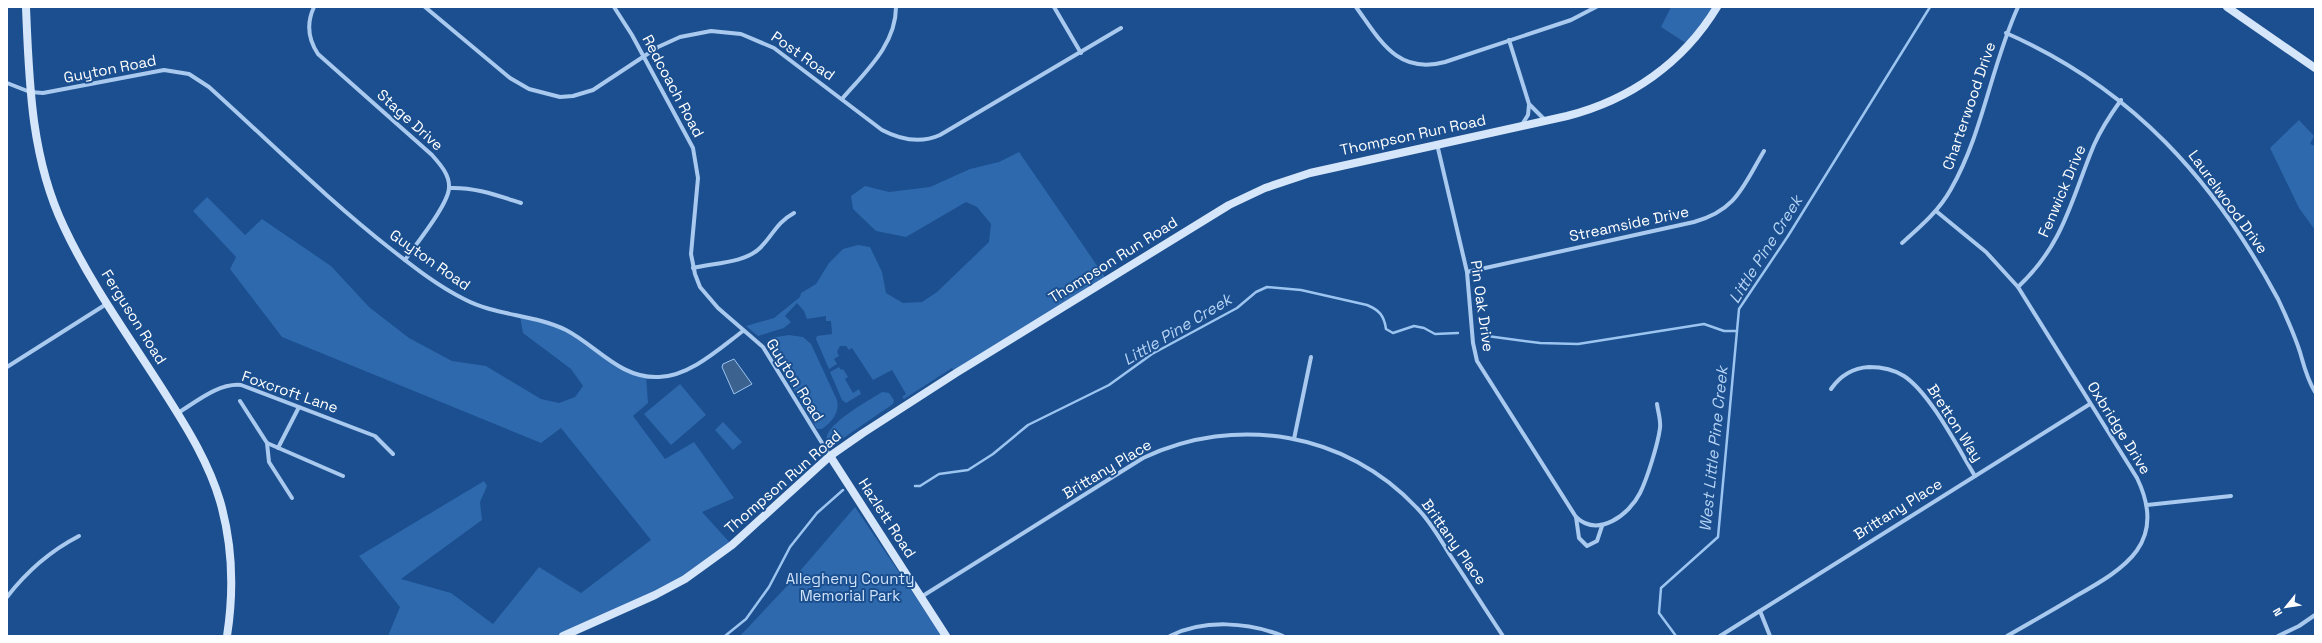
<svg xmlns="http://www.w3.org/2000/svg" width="2322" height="643" font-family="'Space Grotesk',sans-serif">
  <rect width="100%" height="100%" fill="#1b4f8f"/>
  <g fill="#2e69ad">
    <polygon points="1671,7 1717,7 1689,45 1661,27"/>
    <polygon points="2299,120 2314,136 2310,144 2315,146 2315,230 2299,208 2270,148"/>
    <polygon points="1019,152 1107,280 956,373 952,368 904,399 902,397 906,394 892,370 873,380 852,348 849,350 846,346 840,346 837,352 839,356 834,359 837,364 829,369 816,339 817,336 832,334 831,321 826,321 826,316 807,319 804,311 797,303 785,316 791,322 784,328 758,336 746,326 774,318 800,297 801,293 816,284 829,263 843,249 858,245 870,247 882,272 886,293 903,303 922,302 937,292 989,242 991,224 977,207 966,202 906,237 876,231 853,209 851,196 865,186 889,192 930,187 970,169 999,162"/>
    <polygon points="207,197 245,235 262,219 331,266 369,307 409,338 452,361 486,366 541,399 559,403 575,397 583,386 571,369 523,333 520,316 567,331 616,365 646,376 648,403 633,416 665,459 694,442 734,498 702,512 732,545 685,579 563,636 388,636 400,607 359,556 484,481 487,486 480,502 482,520 401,579 451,593 493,624 539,567 581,593 651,540 561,428 541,443 282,337 230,269 236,257 193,211"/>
    <path d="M 789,335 L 803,337 L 811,344 L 837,400 C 840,412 832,422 822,429 L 817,429 L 767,345 L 770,338 Z"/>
    <polygon points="839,367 841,370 843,369 848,377 845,379 853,393 859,389 861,394 846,403 842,400 830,372"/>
    <polygon points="680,384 706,415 671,445 644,414"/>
    <path d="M 882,392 L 889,393 L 894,400 L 893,404 L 839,441 L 830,444 L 827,442 C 822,425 870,400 882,392 Z"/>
    <polygon points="723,422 742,442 733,450 715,430"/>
    <polygon points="855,507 942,636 740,636 787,586"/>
  </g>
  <polygon fill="#3c6290" stroke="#9cc4f0" points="734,359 752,384 734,394 722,367 723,364"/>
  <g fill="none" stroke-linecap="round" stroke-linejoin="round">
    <g stroke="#9cc4f0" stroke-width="2.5">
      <polyline points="1487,336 1540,343 1578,344 1704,324 1724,331 1737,331"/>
      <path d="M 915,486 L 920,486 L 939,474 L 968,470 L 993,454 L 1028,425 L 1109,385 L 1152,354 L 1237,308 L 1256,292 L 1267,287 L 1301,290 L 1367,305 C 1379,310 1384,315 1386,329 L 1393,333 L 1414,326 L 1424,328 L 1435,334 L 1458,333"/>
      <polyline points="725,636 746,619 769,587 790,547 817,513 843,490"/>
      <polyline points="1676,636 1659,613 1661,588 1718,537 1739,309 1788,236 1930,7"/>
    </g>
    <g stroke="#a9c9ee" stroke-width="4">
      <path d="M 314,7 C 306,24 308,39 318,54 L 432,155 C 440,164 450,175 449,188 C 448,205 416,244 405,260"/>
      <path d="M 425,7 L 510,78 L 529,89 L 560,97 L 573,96 L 593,90 L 658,47 L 680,37 L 711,31 L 741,34 L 774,48 L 882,130 C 901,140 920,144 940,135 L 1121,28"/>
      <polyline points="614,7 632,35 693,148 698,178 691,254 695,274 700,287 718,308 763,347 830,456"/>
      <polyline points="1054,7 1081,53"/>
      <path d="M 1356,7 C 1380,40 1397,75 1445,62 L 1571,20 L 1596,7"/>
      <path d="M 2006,33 C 2132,88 2214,180 2278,299 C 2286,316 2294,334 2300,352 C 2304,366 2307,379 2315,392"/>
      <polyline points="1509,40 1529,104 1545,120"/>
      <path d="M 7,83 L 30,92 L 43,93 L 164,70 L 189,74 L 209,87 C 270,142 328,200 392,250 C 415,268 438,286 464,299 C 496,316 533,314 566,330 C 597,346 620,379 659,377 C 690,376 719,349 743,331"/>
      <path d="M 842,99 C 865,72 896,45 896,7"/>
      <polyline points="1521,126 1528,115 1529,105"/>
      <path d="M 1437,144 L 1467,272 L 1473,343 L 1477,361 L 1576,517 C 1598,538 1629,515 1640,493 C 1647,479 1658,444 1660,428 C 1661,420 1658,412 1657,404"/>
      <path d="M 449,188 C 475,187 496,195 521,203"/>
      <path d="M 1936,211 L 1986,252 L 2018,287 L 2137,478 C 2168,542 2126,568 2076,596 C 2053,610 2030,623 2007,636"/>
      <path d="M 1902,243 C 1920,227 1939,211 1951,189 C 1983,133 1991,66 2018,7"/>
      <path d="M 693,268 C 713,263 745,263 760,248 C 774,234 776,223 794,213"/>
      <path d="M 1467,272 L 1694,222 C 1737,210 1743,186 1764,151"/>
      <path d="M 2018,287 C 2064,244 2071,200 2094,145 C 2101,129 2111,114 2121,100"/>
      <polyline points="7,367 108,303"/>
      <path d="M 1831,389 C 1840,376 1852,368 1869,367 C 1881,367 1893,369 1904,376 C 1930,393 1958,448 1975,476"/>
      <polyline points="240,401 267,443 343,476"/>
      <path d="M 178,413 C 196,402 218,383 241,385 L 375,436 L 393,454"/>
      <polyline points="1294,439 1311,357"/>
      <polyline points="267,443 269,462 292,498"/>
      <polyline points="278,448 299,407"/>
      <polyline points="2147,505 2231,496"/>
      <polyline points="1576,517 1579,538 1587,546 1597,541 1602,526"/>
      <path d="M 7,597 C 27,571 50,551 79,536"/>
      <path d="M 921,597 L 1143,458 C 1236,414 1346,432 1417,508 C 1431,522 1440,539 1450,555 C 1468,582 1485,609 1503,636"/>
      <polyline points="1760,611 1770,636"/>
      <path d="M 1170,636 C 1204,619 1248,622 1283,636"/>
      <polyline points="1720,636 2090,404"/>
      <polyline points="2278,636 2299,626 2315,615"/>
    </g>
    <g stroke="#d6e6fa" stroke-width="8">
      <path d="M 26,7 C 29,82 31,158 64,227 C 92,287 133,342 168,398 C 189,431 209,464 220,501 C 233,546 234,591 227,636"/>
      <polyline points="2227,7 2315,68"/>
      <polyline points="830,456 946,636"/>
      <path d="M 563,636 L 655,595 L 685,579 L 732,545 L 830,456 L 863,433 L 956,373 L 1229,205 L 1265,188 L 1310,173 L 1567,116 C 1630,100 1683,63 1717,7"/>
    </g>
  </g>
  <g text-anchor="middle" stroke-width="4" stroke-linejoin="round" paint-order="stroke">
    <g font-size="15" fill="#fff" stroke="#1b4f8f">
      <text transform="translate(803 56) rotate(35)" y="5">Post Road</text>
      <text transform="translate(110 69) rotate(-11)" y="5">Guyton Road</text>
      <text transform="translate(673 86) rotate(62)" y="5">Redcoach Road</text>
      <text transform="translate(1969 106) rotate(-71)" y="5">Charterwood Drive</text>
      <text transform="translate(410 120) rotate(42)" y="5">Stage Drive</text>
      <text transform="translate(1413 135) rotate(-12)" y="5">Thompson Run Road</text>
      <text transform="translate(2062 191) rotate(-67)" y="5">Fenwick Drive</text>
      <text transform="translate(2228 202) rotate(54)" y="5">Laurelwood Drive</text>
      <text transform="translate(1629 224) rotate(-12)" y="5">Streamside Drive</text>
      <text transform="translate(430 260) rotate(35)" y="5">Guyton Road</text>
      <text transform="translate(1113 260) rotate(-32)" y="5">Thompson Run Road</text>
      <text transform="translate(1482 306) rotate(82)" y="5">Pin Oak Drive</text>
      <text transform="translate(134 317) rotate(58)" y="5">Ferguson Road</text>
      <text transform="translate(795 380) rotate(58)" y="5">Guyton Road</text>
      <text transform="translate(290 392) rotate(19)" y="5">Foxcroft Lane</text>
      <text transform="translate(1955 423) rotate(57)" y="5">Bretton Way</text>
      <text transform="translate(2119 428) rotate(58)" y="5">Oxbridge Drive</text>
      <text transform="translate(1107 469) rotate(-31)" y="5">Brittany Place</text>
      <text transform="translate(783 482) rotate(-41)" y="5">Thompson Run Road</text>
      <text transform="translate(1898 509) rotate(-32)" y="5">Brittany Place</text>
      <text transform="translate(887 518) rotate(57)" y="5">Hazlett Road</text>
      <text transform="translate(1454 542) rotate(55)" y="5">Brittany Place</text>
    </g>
    <g font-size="15" fill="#cfe3fa" stroke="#1b4f8f">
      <text x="850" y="584">Allegheny County<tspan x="850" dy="17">Memorial Park</tspan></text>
    </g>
    <g font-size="16" font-style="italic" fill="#b5d3f5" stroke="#1b4f8f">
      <text transform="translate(1765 249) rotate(-58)" y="6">Little Pine Creek</text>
      <text transform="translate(1177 329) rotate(-31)" y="6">Little Pine Creek</text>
      <text transform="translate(1713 449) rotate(-84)" y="6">West Little Pine Creek</text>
    </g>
  </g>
  <rect width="2322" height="643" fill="none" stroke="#ffffff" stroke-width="16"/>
  <g transform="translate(2286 607) rotate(240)" stroke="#1b4f8f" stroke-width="3" paint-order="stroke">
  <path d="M0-3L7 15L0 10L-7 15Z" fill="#ffffff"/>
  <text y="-6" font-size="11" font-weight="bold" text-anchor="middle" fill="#ffffff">N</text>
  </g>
</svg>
